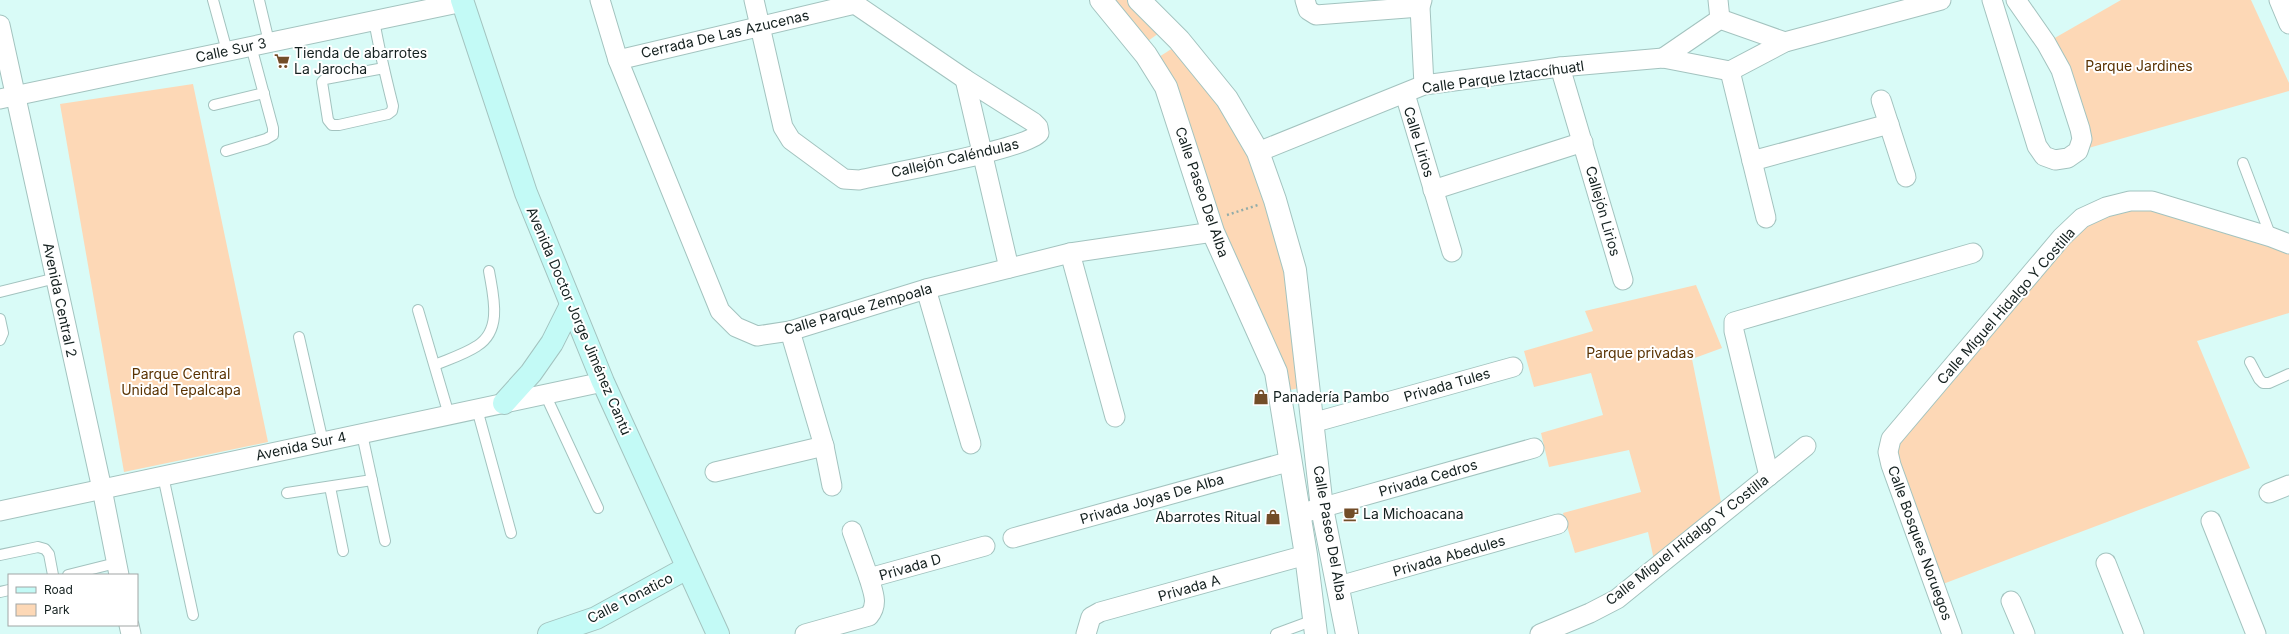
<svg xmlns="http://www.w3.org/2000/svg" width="2289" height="634" font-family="Inter,sans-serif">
  <rect width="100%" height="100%" fill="#d9fbf7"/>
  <g fill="#fdd8b6">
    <polygon points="1106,0 1132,0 1162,31 1145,43"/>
    <polygon points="2121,0 2251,0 2289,83 2289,91 2078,151 2046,43"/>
    <polygon points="1176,46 1227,106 1271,194 1304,387 1285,391 1159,57"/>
    <polygon points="193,84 268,442 124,472 60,104"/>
    <polygon points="2130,201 2289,244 2289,313 2197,341 2250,468 1935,587 1891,439 2062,237"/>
    <polygon points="1696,285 1722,348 1692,359 1721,502 1654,560 1648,532 1575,553 1563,513 1641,492 1629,450 1549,467 1541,433 1603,415 1591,373 1534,387 1524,351 1593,331 1585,311"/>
  </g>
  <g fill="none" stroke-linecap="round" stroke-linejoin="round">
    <defs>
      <g id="service">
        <polyline points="213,0 227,51"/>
        <polyline points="259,0 269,42"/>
        <path d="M 374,20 C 379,49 386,78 393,106 L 392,111 L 388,114 L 339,125 L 332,125 L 328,120 L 322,82 L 325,79 L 384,68"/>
        <polyline points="214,105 264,93"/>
        <polyline points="226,151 266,139 273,135 273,128 251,46"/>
        <polyline points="2243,163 2271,237"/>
        <polyline points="0,292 56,278"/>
        <polyline points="418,310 449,415"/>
        <polyline points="0,319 3,333 0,340"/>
        <polyline points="299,337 323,442"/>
        <polyline points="2250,362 2259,379 2263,383 2269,383 2289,374"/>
        <path d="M 435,365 C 449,359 465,354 477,346 C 503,330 493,295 489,271"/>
        <polyline points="545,394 598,508"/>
        <polyline points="477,409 511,533"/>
        <polyline points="362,434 385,541"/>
        <polyline points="163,476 193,615"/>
        <polyline points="330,487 343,551"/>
        <polyline points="287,493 372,480"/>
        <polyline points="0,555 38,547 45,549 49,554 53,575"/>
        <polyline points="68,575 116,563"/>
        <polyline points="0,592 9,590"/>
        <polyline points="1276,634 1314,620"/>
      </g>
      <g id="minor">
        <polyline points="600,0 618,60 720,311 736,327 757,336 790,331 926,289 1070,253 1213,232"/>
        <path d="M 754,0 L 783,127 L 791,140 L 844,179 L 859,180 C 889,173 1025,150 1039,133 L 1038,127 L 1033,122 L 965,79 L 849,0"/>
        <polyline points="1305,0 1308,10 1316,15 1420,7"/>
        <polyline points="1422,0 1420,7 1424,85"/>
        <polyline points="1718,0 1720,19"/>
        <polyline points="1992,0 2037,146 2044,156 2055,160 2068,158 2078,151 2082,139 2080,129 2061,70 2046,43 2016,0"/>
        <polyline points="2279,0 2289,24"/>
        <polyline points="0,25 102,489 119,575"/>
        <polyline points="1663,58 1720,19 1785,42"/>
        <polyline points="618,60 855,4"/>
        <polyline points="1560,67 1623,280"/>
        <polyline points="1730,71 1766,218"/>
        <polyline points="965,79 1009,268"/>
        <polyline points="1405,94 1452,252"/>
        <polyline points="0,99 463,2"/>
        <polyline points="1881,100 1906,177"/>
        <polyline points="1258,152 1424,85 1560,67 1663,58 1730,71 1785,42 1941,0"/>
        <polyline points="1752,161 1889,124"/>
        <polyline points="1433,190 1583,142"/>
        <polyline points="1070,253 1115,417"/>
        <polyline points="926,289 971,444"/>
        <polyline points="790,331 824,446 832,486"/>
        <polyline points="1312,423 1513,367"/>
        <polyline points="715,472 824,446"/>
        <polyline points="1769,476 1734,331 1734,322 1973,253"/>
        <polyline points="2269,493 2289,485"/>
        <polyline points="0,511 603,382"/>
        <polyline points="1299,514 1534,448"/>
        <polyline points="2211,521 2256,634"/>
        <polyline points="852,531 869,578"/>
        <polyline points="1013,538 1291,461"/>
        <polyline points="2106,563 2134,634"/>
        <polyline points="1339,586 1558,524"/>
        <polyline points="2011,601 2025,634"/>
        <polyline points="129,625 131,634"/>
        <path d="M 805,634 L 869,616 C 879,604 873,592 869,578 L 985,546"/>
        <polyline points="1086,634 1091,617 1100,612 1306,555"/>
        <polyline points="1540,634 1590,613 1617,599 1806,446"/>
        <polyline points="1952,634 1891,465 1888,452 1891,439 2062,237 2082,218 2106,207 2130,201 2152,201 2271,237 2289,244"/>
      </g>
      <g id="tertiary">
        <polyline points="1101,0 1146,55 1166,87 1213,232 1276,372 1306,555 1316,634"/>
        <polyline points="1139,0 1179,40 1227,99 1258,152 1275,200 1295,270 1322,508 1347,634"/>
      </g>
      <g id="secondary">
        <polyline points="462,0 526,193 603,382 718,634"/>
        <polyline points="504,403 531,373 552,343 571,305"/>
        <polyline points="549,634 596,618 687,568"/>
      </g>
    </defs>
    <use href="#service" stroke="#a3c3bf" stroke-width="12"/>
    <use href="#minor" stroke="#a3c3bf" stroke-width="21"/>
    <use href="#tertiary" stroke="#a3c3bf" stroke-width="24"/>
    <use href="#secondary" stroke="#a3c3bf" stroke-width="24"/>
    <polyline stroke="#92aca9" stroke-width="2.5" stroke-dasharray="2 3" stroke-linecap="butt" points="1227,215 1258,205"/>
    <use href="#service" stroke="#fff" stroke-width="10"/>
    <use href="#minor" stroke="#fff" stroke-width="19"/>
    <use href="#tertiary" stroke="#fff" stroke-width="22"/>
    <use href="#secondary" stroke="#c3faf6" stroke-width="22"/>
  </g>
  <defs>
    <symbol id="supermarket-bare" viewBox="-9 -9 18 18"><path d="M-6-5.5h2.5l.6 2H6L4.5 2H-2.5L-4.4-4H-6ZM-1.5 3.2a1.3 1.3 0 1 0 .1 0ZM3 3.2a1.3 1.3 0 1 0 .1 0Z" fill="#724d28" stroke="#fff" stroke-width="2.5" paint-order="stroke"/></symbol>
    <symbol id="shop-bare" viewBox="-9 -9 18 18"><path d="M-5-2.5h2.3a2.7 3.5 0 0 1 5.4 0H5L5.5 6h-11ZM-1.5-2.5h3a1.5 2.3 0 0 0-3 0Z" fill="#724d28" stroke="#fff" stroke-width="2.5" paint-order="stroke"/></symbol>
    <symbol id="cafe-bare" viewBox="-9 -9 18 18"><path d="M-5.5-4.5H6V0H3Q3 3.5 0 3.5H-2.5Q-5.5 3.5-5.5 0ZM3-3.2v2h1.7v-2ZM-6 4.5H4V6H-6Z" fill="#724d28" stroke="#fff" stroke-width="2.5" paint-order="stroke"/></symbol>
  </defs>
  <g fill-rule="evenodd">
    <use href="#supermarket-bare" x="271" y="50" width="22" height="22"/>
    <use href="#shop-bare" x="1250" y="386" width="22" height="22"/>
    <use href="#cafe-bare" x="1340" y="503" width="22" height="22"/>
    <use href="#shop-bare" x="1262" y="506" width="22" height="22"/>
  </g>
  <g text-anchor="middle" stroke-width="4" stroke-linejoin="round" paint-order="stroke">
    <g font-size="14" fill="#14201f" stroke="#fff">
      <text transform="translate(725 34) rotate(-13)" y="5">Cerrada De Las Azucenas</text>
      <text transform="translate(231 50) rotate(-12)" y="5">Calle Sur 3</text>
      <text transform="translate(1503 77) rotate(-8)" y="5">Calle Parque Iztaccíhuatl</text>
      <text transform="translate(1419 142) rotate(73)" y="5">Calle Lirios</text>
      <text transform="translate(955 158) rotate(-13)" y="5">Callejón Caléndulas</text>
      <text transform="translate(1202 192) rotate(71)" y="5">Calle Paseo Del Alba</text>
      <text transform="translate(1603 211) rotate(74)" y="5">Callejón Lirios</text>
      <text transform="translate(60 300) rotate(78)" y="5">Avenida Central 2</text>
      <text transform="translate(2006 306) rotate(-49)" y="5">Calle Miguel Hidalgo Y Costilla</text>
      <text transform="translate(858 309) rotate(-16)" y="5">Calle Parque Zempoala</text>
      <text transform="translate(579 321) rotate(67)" y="5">Avenida Doctor Jorge Jiménez Cantú</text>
      <text transform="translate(1447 385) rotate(-16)" y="5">Privada Tules</text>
      <text transform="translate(301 446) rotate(-12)" y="5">Avenida Sur 4</text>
      <text transform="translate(1428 478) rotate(-16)" y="5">Privada Cedros</text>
      <text transform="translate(1152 499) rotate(-16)" y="5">Privada Joyas De Alba</text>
      <text transform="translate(1330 533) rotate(80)" y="5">Calle Paseo Del Alba</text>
      <text transform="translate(1687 540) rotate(-38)" y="5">Calle Miguel Hidalgo Y Costilla</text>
      <text transform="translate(1920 543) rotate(70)" y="5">Calle Bosques Noruegos</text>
      <text transform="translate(1449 556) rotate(-16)" y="5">Privada Abedules</text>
      <text transform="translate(910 567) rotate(-16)" y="5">Privada D</text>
      <text transform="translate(1189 588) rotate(-16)" y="5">Privada A</text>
      <text transform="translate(630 598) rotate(-27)" y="5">Calle Tonatico</text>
    </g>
    <g font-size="14" fill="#14201f" stroke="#fff" text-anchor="start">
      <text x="294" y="58">Tienda de abarrotes<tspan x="294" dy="16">La Jarocha</tspan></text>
      <text x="1273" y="402">Panadería Pambo</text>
      <text x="1363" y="519">La Michoacana</text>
      <text x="1261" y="522" text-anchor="end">Abarrotes Ritual</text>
    </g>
    <g font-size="14" fill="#5a3303" stroke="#fff">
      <text x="2139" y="71">Parque Jardines</text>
      <text x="1640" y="358">Parque privadas</text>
      <text x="181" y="379">Parque Central<tspan x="181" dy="16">Unidad Tepalcapa</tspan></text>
    </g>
  </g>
  <rect x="8" y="574" width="130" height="52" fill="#ffffff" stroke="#a1a6a5"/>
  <rect x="16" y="587" width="20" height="6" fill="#c3faf6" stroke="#a1a6a5"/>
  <text x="44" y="594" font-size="12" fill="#14201f">Road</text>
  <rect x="16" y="604" width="20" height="12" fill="#fdd8b6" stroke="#a1a6a5"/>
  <text x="44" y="614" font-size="12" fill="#14201f">Park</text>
</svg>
